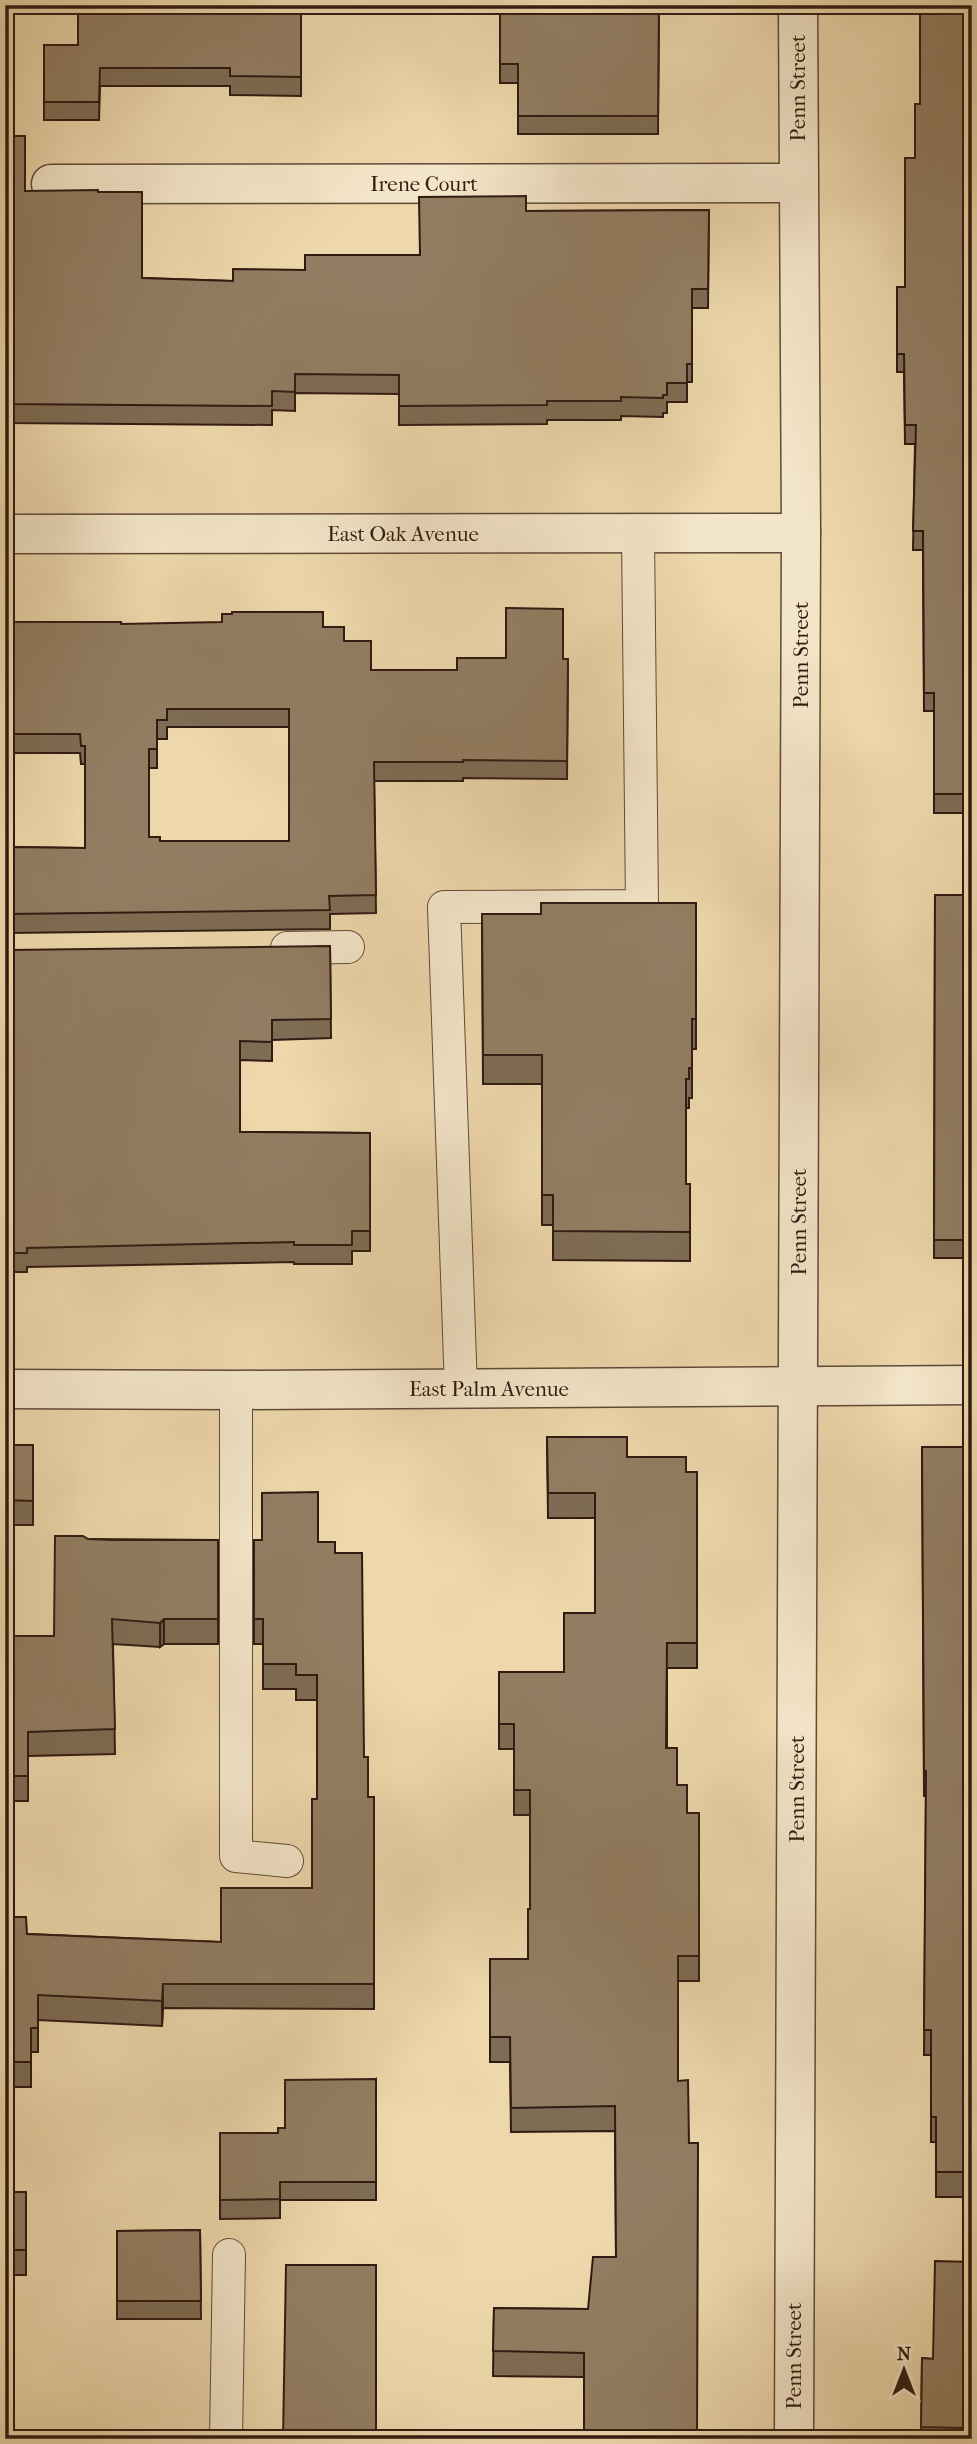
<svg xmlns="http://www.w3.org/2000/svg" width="977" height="2444" font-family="'IM FELL French Canon',serif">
  <rect width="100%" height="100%" fill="#edd7ab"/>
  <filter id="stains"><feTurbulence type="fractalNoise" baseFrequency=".00286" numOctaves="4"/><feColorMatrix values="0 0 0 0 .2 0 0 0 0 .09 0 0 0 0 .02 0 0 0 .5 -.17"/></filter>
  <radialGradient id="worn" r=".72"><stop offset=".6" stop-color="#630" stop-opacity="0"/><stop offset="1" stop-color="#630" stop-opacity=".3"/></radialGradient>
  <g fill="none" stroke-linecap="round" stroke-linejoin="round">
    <defs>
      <g id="lane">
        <polyline points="287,948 348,947"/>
        <polyline points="461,1389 444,907 642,906 638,534"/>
        <polyline points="236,1390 236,1856 287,1861"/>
        <polyline points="226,2439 229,2255"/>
      </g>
      <g id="street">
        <polyline points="51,184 798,183"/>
        <polyline points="5,534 801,533"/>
        <polyline points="5,1389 236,1390 972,1385"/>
        <polyline points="794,2439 801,533 798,5"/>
      </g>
    </defs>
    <use href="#lane" stroke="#5f4a38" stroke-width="34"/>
    <use href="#street" stroke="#5f4a38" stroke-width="41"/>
    <use href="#lane" stroke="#f3e5c8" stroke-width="32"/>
    <use href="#street" stroke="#f3e5c8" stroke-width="38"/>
  </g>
  <g fill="#7e6c54" stroke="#301b12" stroke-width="2" fill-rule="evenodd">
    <polygon points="301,5 301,96 230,95 230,86 100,86 99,120 44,120 44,45 78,45"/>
    <polygon points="495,5 659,5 658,134 518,134 518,83 500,83 500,9 495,9"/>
    <polygon points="972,5 972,825 967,825 967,813 934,813 934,711 924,711 923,550 913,550 915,444 905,444 904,372 897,372 897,287 905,287 920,104"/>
    <polygon points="5,136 25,191 98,192 142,278 233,281 305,270 419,255 526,211 709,210 708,308 692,308 692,382 687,382 687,402 667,402 667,413 663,413 663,417 621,416 621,420 547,420 547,424 399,425 399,394 295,393 295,411 272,410 272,425 5,423"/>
    <path d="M 5,622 L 323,627 L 344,641 L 371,670 L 457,670 L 568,659 L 567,779 L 463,778 L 463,781 L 374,781 L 376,913 L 330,914 L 330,929 L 9,933 L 10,847 L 85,848 L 85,764 L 81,764 L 80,753 L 5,753 ZM 167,727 L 289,727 L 289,841 L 160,841 L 149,837 L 149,768 L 157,768 L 157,739 L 167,739 Z"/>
    <polygon points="935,895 972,895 972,1258 934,1258"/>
    <polygon points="696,903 696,1049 692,1049 692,1098 689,1098 689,1108 686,1108 686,1184 690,1184 690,1261 553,1260 553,1225 542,1225 542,1084 483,1084 482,914 541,914"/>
    <polygon points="330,946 331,1038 272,1040 272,1061 240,1060 240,1132 370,1133 370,1251 352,1251 352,1264 294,1264 294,1262 27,1267 27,1272 5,1272 5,962"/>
    <polygon points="547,1437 686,1472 697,1472 697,1668 667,1668 667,1748 677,1785 687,1813 699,1813 699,1981 678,1981 584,2439 584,2377 493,2376 494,2308 588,2309 616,2257 615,2131 511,2132 510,2062 490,2062 490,1959 528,1959 530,1909 530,1815 514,1815 514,1749 499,1749 499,1672 564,1672 595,1613 595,1518 548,1518"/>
    <rect x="5" y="1445" width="28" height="80"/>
    <polygon points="922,1447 972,1447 972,2197 936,2197 936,2142 931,2142 931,2055 924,2055 926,1796 924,1796"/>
    <polygon points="88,1539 218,1540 218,1644 164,1644 160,1647 113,1644 115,1754 28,1756 28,1801 5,1801 5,1636 54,1636"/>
    <polygon points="254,1540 318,1542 335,1553 364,1757 368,1797 374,1797 374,2009 163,2008 162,2026 38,2020 38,2052 31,2052 31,2087 5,2087 5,1917 27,1934 221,1942 312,1888 317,1799 317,1700 296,1700 296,1689 263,1689 263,1644 254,1644"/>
    <polygon points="376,2079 376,2200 280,2200 280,2218 220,2219 220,2133 278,2133"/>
    <rect x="5" y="2192" width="21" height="83"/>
    <polygon points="200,2230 201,2319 117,2319 117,2231"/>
    <polygon points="922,2358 933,2359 972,2439 921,2439"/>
  </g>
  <g fill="#665845" stroke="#301b12" stroke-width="2">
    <polygon points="164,1619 164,1644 160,1647 160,1623"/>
    <polygon points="163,1984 163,2008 162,2026 162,2001"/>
  </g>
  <g fill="#927d62" stroke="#301b12" stroke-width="2" fill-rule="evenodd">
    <polygon points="78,5 301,5 301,77 230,76 230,68 100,68 99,102 44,102 44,45 78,45"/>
    <polygon points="500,5 659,5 658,116 518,116 518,64 500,64"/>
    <polygon points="920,5 972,5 972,807 967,807 967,794 934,794 934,693 924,693 923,531 913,531 916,425 905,425 904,354 897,354 897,287 905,287 905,158 915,158 915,104 920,104"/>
    <polygon points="5,136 25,136 25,191 98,190 98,192 142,192 142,278 233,281 233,269 305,270 305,255 420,255 419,197 526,196 526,211 709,210 708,289 692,289 692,364 687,364 687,383 667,383 667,395 663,395 663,398 621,397 621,401 547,401 547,405 399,406 399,375 295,374 295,392 272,391 272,406 5,404"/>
    <path d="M 506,608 L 563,609 L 563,659 L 568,659 L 567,761 L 463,760 L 463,762 L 374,762 L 376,895 L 329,896 L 330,910 L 9,914 L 10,847 L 85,848 L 85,746 L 81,746 L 80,734 L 5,734 L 5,622 L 121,622 L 121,624 L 222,622 L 222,614 L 232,614 L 232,612 L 323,612 L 323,627 L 344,627 L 344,641 L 371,641 L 371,670 L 457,670 L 457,658 L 506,658 ZM 167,709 L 289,709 L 289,841 L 160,841 L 160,837 L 149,837 L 149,749 L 157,749 L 157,720 L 167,720 Z"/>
    <polygon points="935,895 972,895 972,1240 934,1240"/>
    <polygon points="541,903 696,903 696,1019 692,1019 692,1068 689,1068 689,1079 686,1079 686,1184 690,1184 690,1232 553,1231 553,1195 542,1195 542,1055 483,1055 482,914 541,914"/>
    <polygon points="330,946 331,1019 272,1020 272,1042 240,1041 240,1132 370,1133 370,1231 352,1231 352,1245 294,1245 294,1242 27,1248 27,1253 5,1253 5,962 8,962 9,950"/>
    <polygon points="547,1437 627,1437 627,1457 686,1457 686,1472 697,1472 697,1643 667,1643 666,1748 677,1748 677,1785 687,1785 687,1813 699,1813 699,1956 678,1956 678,2081 688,2080 689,2143 698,2143 697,2439 584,2439 584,2353 493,2351 494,2308 588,2309 593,2257 616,2257 615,2106 511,2108 510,2037 490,2037 490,1959 528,1959 528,1909 530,1909 530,1790 514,1790 514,1724 499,1724 499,1672 564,1672 564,1613 595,1613 595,1493 548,1493"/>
    <polygon points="5,1445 33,1445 33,1501 5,1500"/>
    <polygon points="922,1447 972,1447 972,2172 936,2172 936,2117 931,2117 931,2030 924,2030 926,1771 924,1771"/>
    <polygon points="318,1492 318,1542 335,1542 335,1553 362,1553 364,1757 368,1757 368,1797 374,1797 374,1984 163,1984 162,2001 38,1995 38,2028 31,2028 31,2062 5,2062 5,1917 26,1917 27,1934 221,1942 221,1888 312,1888 312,1799 317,1799 317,1675 296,1675 296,1664 263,1664 263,1619 254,1619 254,1540 262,1540 262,1493"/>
    <polygon points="55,1536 83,1536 88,1539 112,1540 218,1540 218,1619 164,1619 160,1623 112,1619 115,1729 28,1732 28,1776 5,1776 5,1636 54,1636"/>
    <polygon points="376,2079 376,2182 280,2182 280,2199 220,2200 220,2133 278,2133 278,2128 285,2128 285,2080"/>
    <rect x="5" y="2192" width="21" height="58"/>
    <polygon points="200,2230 201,2301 117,2301 117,2231"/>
    <polygon points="935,2261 972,2262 972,2439 964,2439 964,2428 921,2427 922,2358 933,2359"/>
    <polygon points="286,2265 376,2265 376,2439 283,2439"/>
  </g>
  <g text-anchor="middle" stroke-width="6" stroke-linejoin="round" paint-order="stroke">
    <g font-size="21" fill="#301b12" stroke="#f3e5c8">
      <text transform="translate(798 88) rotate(-90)" y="7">Penn Street</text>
      <text x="424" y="191">Irene Court</text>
      <text x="403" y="541">East Oak Avenue</text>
      <text transform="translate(801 655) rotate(-90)" y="7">Penn Street</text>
      <text transform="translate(799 1222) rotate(-90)" y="7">Penn Street</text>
      <text x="489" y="1396">East Palm Avenue</text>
      <text transform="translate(797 1789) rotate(-90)" y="7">Penn Street</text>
      <text transform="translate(794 2356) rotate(-90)" y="7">Penn Street</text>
    </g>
  </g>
  <rect width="977" height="2444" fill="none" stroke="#edd7ab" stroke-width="28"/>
  <rect x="7" y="7" width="963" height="2430" fill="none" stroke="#301b12" stroke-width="3.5"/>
  <rect x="14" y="14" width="949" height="2416" fill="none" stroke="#301b12" stroke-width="2"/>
  <g transform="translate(904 2370)" stroke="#f3e5c8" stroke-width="5" paint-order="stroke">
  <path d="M0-5L12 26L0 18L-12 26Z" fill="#301b12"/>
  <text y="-10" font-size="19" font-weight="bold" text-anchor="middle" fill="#301b12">N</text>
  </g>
  <rect width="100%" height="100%" filter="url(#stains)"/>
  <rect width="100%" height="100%" fill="url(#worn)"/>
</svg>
